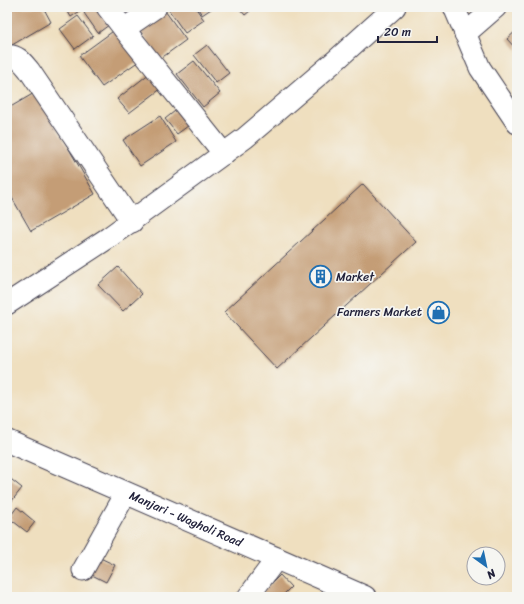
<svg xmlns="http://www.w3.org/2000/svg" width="524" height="604" font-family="Sriracha,sans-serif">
  <rect width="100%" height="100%" fill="#f6f6f2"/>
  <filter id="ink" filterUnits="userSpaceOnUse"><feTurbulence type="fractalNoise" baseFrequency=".025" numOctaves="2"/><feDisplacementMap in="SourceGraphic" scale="8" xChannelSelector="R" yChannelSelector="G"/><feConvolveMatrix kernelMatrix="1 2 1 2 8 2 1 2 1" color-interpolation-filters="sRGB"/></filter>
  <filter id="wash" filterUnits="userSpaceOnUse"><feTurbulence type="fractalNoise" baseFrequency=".012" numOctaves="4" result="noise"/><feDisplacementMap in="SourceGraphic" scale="16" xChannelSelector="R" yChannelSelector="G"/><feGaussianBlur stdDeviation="0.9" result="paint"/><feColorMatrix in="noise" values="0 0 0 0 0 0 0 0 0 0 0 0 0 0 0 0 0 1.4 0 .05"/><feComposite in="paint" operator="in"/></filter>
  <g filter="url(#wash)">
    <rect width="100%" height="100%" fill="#efdfbf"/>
    <g id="blocks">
      <g fill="#c49d76">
        <polygon points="7,7 43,7 51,22 7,48"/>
        <polygon points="65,7 86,7 71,17"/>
        <polygon points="92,7 102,7 113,22 98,33 84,13"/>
        <polygon points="125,7 146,7 132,17"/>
        <polygon points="172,7 195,7 204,20 185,33 168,9"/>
        <polygon points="197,7 214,7 202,15"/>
        <polygon points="238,7 255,7 245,15"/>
        <polygon points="163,8 186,40 160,59 137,27"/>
        <polygon points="78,16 93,36 75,49 60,29"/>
        <polygon points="116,29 139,61 102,87 79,56"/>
        <polygon points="517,30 517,50 507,39"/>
        <polygon points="207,45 229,73 216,83 194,55"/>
        <polygon points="194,61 220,93 203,107 177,74"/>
        <polygon points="150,73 162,88 129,113 117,99"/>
        <polygon points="36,92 95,194 31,231 7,189 7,109"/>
        <polygon points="180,107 192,123 177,134 165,119"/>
        <polygon points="160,116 176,142 140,166 123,140"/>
        <polygon points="363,184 416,242 277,369 224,312"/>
        <polygon points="118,267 142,294 123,311 98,285"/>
        <polygon points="7,476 22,488 7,507"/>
        <polygon points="17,507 35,522 27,532 9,518"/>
        <polygon points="96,556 115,565 106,582 88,573"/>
        <polygon points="280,575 291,587 281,597 268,597 263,592"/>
      </g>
    </g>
  </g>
  <g filter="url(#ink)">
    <use href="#blocks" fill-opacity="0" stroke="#413e4f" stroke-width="1"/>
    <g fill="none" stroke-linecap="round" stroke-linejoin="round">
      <defs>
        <g id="minor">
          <polyline points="107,7 124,29 224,154"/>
          <polyline points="454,7 480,68 517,123"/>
          <polyline points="124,29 156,7"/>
          <polyline points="465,34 496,7"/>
          <path d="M 7,56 C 17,54 23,63 29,70 L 132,222"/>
          <polyline points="7,304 108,238 245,138 335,61 395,7"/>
          <polyline points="83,570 126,493"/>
          <polyline points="248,597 277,558"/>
        </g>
        <g id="major">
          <path id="s1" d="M 7,441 L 365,597"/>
        </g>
      </defs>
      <use href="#minor" stroke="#413e4f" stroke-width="23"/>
      <use href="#major" stroke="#413e4f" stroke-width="24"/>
      <polyline stroke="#413e4f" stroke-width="2.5" stroke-dasharray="1 3" stroke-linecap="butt" points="514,597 517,591"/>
      <use href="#minor" stroke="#fff" stroke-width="21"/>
      <use href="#major" stroke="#fff" stroke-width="22"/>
    </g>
  </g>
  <defs>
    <symbol id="building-ring" viewBox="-11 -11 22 22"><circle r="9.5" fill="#f6f6f2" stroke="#1f6fb2" stroke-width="1.5"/><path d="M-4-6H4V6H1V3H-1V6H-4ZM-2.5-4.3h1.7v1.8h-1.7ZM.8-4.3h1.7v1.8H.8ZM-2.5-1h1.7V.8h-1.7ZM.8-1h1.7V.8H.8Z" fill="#1f6fb2"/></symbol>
    <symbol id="shop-ring" viewBox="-11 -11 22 22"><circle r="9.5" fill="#f6f6f2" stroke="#1f6fb2" stroke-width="1.5"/><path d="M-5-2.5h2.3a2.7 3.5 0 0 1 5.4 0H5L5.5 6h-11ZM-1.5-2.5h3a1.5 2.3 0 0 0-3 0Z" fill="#1f6fb2"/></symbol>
  </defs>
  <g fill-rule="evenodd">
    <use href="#building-ring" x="308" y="264" width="25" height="25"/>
    <use href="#shop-ring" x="426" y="300" width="25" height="25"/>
  </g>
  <g text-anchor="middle" stroke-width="3.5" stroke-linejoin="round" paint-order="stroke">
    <g font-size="12" fill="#22223b" stroke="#f6f6f2" text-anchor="start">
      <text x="336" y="281">Market</text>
      <text x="422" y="316" text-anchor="end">Farmers Market</text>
    </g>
    <g font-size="12" fill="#22223b" stroke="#f6f6f2">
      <text dy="4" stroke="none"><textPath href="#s1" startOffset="195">Manjari - Wagholi Road</textPath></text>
    </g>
  </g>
  <rect width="524" height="604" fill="none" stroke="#f6f6f2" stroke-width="24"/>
  <g transform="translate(486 566) rotate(147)"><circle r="19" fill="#f6f6f2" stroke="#a1a1a9"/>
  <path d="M0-3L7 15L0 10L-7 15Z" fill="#1f6fb2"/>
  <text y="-6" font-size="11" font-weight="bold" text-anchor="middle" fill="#22223b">N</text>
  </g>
  <path d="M378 36v6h59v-6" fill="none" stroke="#22223b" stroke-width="2"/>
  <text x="384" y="36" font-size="12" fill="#22223b" stroke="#f6f6f2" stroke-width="3" paint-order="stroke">20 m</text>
</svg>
